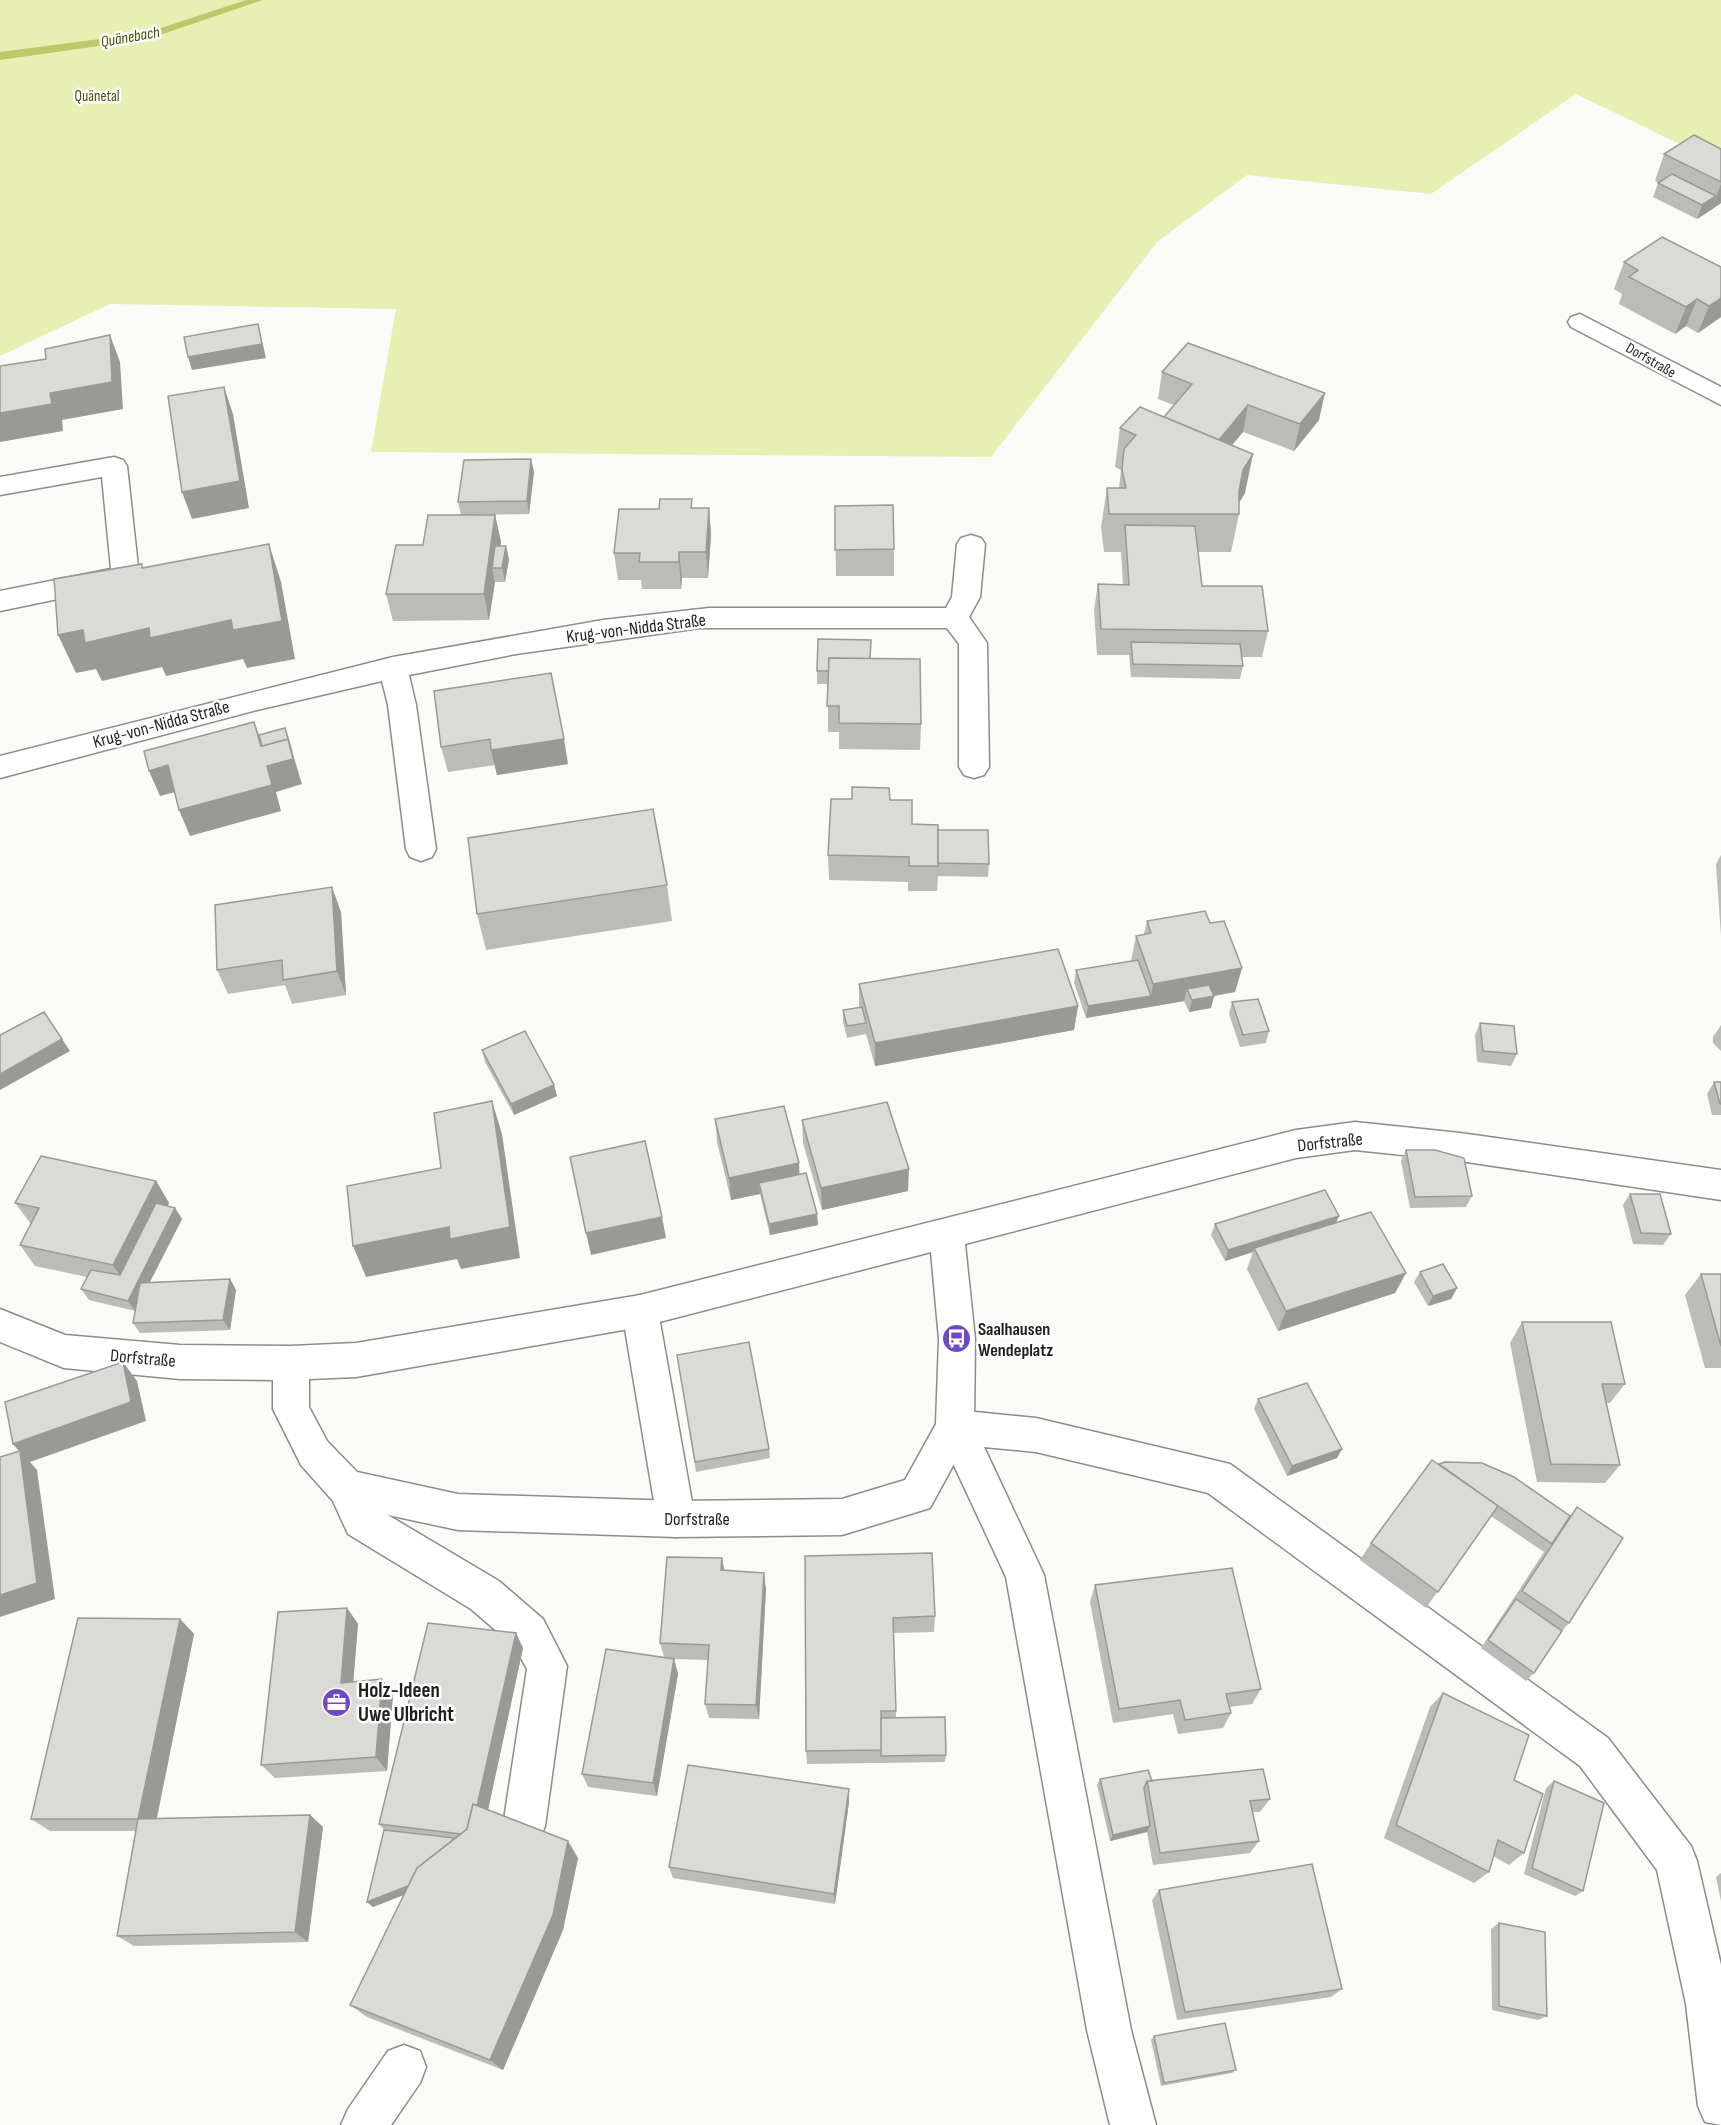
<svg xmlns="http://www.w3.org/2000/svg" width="1721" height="2125" font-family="'Sofia Sans Condensed',sans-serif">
  <rect width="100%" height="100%" fill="#fafbf6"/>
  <polygon fill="#e7efb3" points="0,0 1721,0 1721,164 1576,94 1431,194 1247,175 1157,242 991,457 371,452 396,309 110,304 0,356"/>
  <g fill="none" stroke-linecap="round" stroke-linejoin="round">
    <polygon fill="#bdc869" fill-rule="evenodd" points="246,0 263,0 148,39 0,60 0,52 146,33"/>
    <defs>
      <g id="lane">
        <polygon points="114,457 123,460 127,466 139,576 135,583 0,611 0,591 111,569 102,477 0,495 0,477"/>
        <polygon points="640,1295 653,1300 658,1311 695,1519 690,1532 676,1537 662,1532 657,1519 622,1311 627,1300"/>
        <polygon points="955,1410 1036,1418 1230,1464 1608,1738 1691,1846 1697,1861 1721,1965 1721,2125 1705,2122 1698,2106 1686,2004 1657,1870 1580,1766 1208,1493 1036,1452 984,1447 1044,1575 1131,2030 1156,2125 1110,2125 1087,2030 1006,1577 936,1427 942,1415"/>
        <polygon points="346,1470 359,1475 376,1508 499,1581 543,1619 567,1666 545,1826 539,1841 524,1847 509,1841 503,1826 527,1669 515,1647 471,1609 348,1534 327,1488 333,1475"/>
        <polygon points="404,2045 420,2051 426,2067 420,2083 391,2125 341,2125 348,2109 388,2051"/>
      </g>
      <g id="street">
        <polygon points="1580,314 1721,387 1721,405 1571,327 1568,322 1571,317"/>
        <polygon points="971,535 981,538 985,544 980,597 969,617 987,643 989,767 984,775 974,778 964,775 959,767 959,644 947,628 700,628 516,654 409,675 416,705 436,849 432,857 421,861 410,857 406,849 388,705 382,681 257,710 0,778 0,756 393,657 603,620 709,608 946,608 952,597 957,544 961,538"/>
        <path d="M 1355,1122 L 1460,1133 L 1721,1170 L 1721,1200 L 1460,1161 L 1355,1150 L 1296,1158 L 965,1244 L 975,1339 L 974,1427 L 930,1508 L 842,1535 L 676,1537 L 458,1530 L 346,1506 L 333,1501 L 301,1465 L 273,1409 L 273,1380 L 180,1379 L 64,1368 L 0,1342 L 0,1309 L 65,1335 L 180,1345 L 291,1346 L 356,1343 L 640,1295 L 1296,1130 ZM 931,1252 L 939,1339 L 936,1424 L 905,1480 L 842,1499 L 676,1501 L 458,1494 L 357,1472 L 327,1441 L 309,1407 L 309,1379 L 356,1377 L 640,1327 Z"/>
      </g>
    </defs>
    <use href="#lane" stroke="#8c8d88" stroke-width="3"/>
    <use href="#street" stroke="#8c8d88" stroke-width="3"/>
    <use href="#lane" fill="#fff" fill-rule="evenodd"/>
    <use href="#street" fill="#fff" fill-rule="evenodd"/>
  </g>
  <g fill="#bbbbb8">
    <polygon points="1721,149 1721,203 1697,219 1653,197 1658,183 1655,181 1664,154"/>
    <polygon points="1662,237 1721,317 1698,333 1686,326 1675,334 1619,304 1622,294 1614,289 1624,262"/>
    <polygon points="1162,372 1319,420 1294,451 1243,432 1232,445 1245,493 1239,503 1239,514 1231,552 1198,552 1202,586 1268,631 1262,657 1241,657 1243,666 1240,679 1131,677 1129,655 1097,655 1094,610 1098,584 1123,584 1121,552 1104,552 1101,527 1107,488 1119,488 1121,470 1115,467 1120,428 1164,417 1174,405 1158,399"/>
    <polygon points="531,459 534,472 529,514 477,515 495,515 501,542 500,546 509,559 505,582 495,582 489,620 393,621 386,594 423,545 461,515 458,502"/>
    <polygon points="835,506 894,549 894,576 836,576"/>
    <polygon points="692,508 709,508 711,535 708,578 682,578 681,589 642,589 641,580 618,580 614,553"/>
    <polygon points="870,659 921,724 920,750 839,749 839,732 828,732 828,684 817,684 817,671"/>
    <polygon points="434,691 568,764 497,775 495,765 448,772 441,747"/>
    <polygon points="890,800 912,824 938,830 989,864 988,877 938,876 937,891 908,891 908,882 829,880 828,855"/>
    <polygon points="1721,855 1721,936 1716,864"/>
    <polygon points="667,885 672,921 486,950 477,914"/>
    <polygon points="341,912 346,995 292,1004 285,985 228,994 217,970"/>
    <polygon points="1147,921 1210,923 1242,968 1235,992 1214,996 1211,1008 1189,1012 1184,1001 1086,1018 1074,983 1076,970 1131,961 1136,936 1144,934"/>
    <polygon points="859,984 1078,1006 1074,1030 875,1066 866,1034 847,1038 843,1022 843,1010 859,1008"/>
    <polygon points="1232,1002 1269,1031 1266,1043 1240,1047 1229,1014"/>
    <polygon points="1480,1023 1517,1054 1511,1066 1477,1062 1475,1035"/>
    <polygon points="1721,1025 1721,1051 1713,1043 1713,1037"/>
    <polygon points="482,1050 554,1085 557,1096 514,1115 485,1062"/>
    <polygon points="1714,1082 1721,1082 1721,1115 1712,1115 1707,1094"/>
    <polygon points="715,1119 799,1163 799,1175 817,1214 818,1225 770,1235 760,1194 731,1200 717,1142"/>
    <polygon points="802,1120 908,1191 822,1210 803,1143"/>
    <polygon points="1406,1150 1472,1196 1466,1207 1410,1208 1401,1161"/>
    <polygon points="156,1181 169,1203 167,1206 175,1208 182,1219 150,1282 230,1279 236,1290 230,1330 140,1333 133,1323 135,1311 89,1300 81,1289 87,1277 35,1266 20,1245 31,1224 15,1203"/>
    <polygon points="1630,1194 1671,1234 1663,1245 1633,1244 1623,1205"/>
    <polygon points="1339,1216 1336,1223 1406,1273 1395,1293 1278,1331 1247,1269 1253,1252 1225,1261 1211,1235 1215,1224"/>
    <polygon points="1420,1272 1457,1288 1451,1299 1428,1306 1414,1282"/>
    <polygon points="1701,1274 1721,1274 1721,1368 1705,1368 1685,1295"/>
    <polygon points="1522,1322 1625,1384 1610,1403 1606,1403 1620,1465 1605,1483 1537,1482 1510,1343"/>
    <polygon points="677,1355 769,1449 770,1458 696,1472"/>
    <polygon points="1258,1399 1342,1449 1337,1458 1287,1476 1254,1409"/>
    <polygon points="1439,1464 1570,1516 1577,1507 1569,1623 1562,1631 1534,1673 1526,1681 1481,1648 1544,1552 1491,1516 1426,1608 1360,1560 1371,1543"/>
    <polygon points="805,1556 935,1616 934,1632 894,1633 896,1718 946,1755 945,1762 807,1764 806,1751"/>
    <polygon points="722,1558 724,1571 766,1589 759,1719 709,1718 705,1704 708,1660 674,1659 678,1674 657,1796 588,1787 582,1774 664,1657 660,1643"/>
    <polygon points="1095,1585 1261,1689 1252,1704 1229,1707 1231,1713 1223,1728 1178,1734 1173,1714 1113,1723 1090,1602"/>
    <polygon points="347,1608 358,1624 353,1682 382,1679 393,1694 387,1771 275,1778 261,1765"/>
    <polygon points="180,1619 194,1634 157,1818 310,1815 323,1827 308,1942 134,1946 117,1936 136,1831 50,1831 31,1819"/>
    <polygon points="516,1633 523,1648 488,1810 578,1858 563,1930 503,2070 367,2017 350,2005 404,1895 373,1907 367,1902 384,1830 379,1824"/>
    <polygon points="1443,1693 1514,1780 1524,1853 1509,1865 1493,1856 1489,1872 1474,1883 1384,1838 1430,1707"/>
    <polygon points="1100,1779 1152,1781 1270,1799 1260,1812 1253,1812 1259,1841 1250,1853 1153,1865 1147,1832 1110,1841 1097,1785"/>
    <polygon points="1554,1781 1583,1891 1575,1896 1524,1874 1546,1788"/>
    <polygon points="849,1802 835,1904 673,1878 669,1867"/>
    <polygon points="1721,1873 1721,1901 1716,1877"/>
    <polygon points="1159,1890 1342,1989 1331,1997 1177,2020 1152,1900"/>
    <polygon points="1499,1923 1547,2016 1538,2020 1492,2010 1491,1929"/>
    <polygon points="1154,2036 1236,2070 1232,2073 1161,2086 1151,2040"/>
  </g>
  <g fill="#999996">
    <polygon points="1721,184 1721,203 1711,210"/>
    <polygon points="1716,196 1711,210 1697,219 1702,205"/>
    <polygon points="1721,298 1721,317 1698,333 1709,306"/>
    <polygon points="1697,299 1686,326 1675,334 1686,307"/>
    <polygon points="258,324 266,358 192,370 188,357"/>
    <polygon points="110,335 120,362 123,409 62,420 63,431 0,442 0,413 50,393"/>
    <polygon points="224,387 233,414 249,508 192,519 182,492"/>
    <polygon points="1325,393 1319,420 1294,451 1300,424"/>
    <polygon points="1248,405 1243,432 1206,476 1211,449"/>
    <polygon points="1253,454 1245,493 1235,509 1231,530 1243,470"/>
    <polygon points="531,459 534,472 529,514 527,501"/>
    <polygon points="709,508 711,535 708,578 706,552"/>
    <polygon points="495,515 501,542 497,568 492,568 495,582 489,620 484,594"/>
    <polygon points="269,544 281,582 295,659 247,668 243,659 166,676 162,667 102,681 96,669 76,673 58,635"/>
    <polygon points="506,546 509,559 505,582 502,568"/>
    <polygon points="679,552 682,578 681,589 679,562"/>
    <polygon points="254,722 264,748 285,728 302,784 276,792 281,811 190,836 179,810"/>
    <polygon points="564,739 568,764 497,775 491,750"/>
    <polygon points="168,765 179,791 160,796 149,771"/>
    <polygon points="332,887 341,912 346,995 337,971"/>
    <polygon points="1242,968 1235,992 1191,1000 1187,989 1184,1001 1086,1018 1088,1006 1151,996 1153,984"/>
    <polygon points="1214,996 1211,1008 1189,1012 1192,1000"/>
    <polygon points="1078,1006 1074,1030 875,1066 875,1043"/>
    <polygon points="62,1039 70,1051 0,1090 0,1074"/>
    <polygon points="554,1085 557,1096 514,1115 511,1104"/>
    <polygon points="492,1101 502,1134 520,1258 461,1269 457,1259 366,1277 353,1246 449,1227"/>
    <polygon points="799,1163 800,1185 759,1183 760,1194 731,1200 729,1178"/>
    <polygon points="909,1169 908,1191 822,1210 821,1188"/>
    <polygon points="156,1181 169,1203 127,1286 113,1265"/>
    <polygon points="175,1208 182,1219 135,1311 128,1301"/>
    <polygon points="817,1214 818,1225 770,1235 769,1224"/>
    <polygon points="1339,1216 1334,1227 1254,1248 1253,1252 1225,1261 1228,1250"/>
    <polygon points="662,1217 666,1238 591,1255 586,1233"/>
    <polygon points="1406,1273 1395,1293 1278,1331 1286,1311"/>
    <polygon points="230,1279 236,1290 230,1330 223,1320"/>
    <polygon points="1457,1288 1451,1299 1428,1306 1433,1296"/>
    <polygon points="123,1362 137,1381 146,1421 30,1462 37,1470 55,1599 0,1617 0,1595 20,1452 13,1444"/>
    <polygon points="1342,1449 1337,1458 1287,1476 1292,1466"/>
    <polygon points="722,1558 725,1575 721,1570"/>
    <polygon points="764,1573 766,1589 759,1719 756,1705"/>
    <polygon points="347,1608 358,1624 352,1698 341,1683"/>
    <polygon points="180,1619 194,1634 154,1831 138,1819"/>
    <polygon points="516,1633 523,1648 480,1847 431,1884 373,1907 367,1902 471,1835"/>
    <polygon points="674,1659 678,1674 657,1796 653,1783"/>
    <polygon points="382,1679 393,1694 387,1771 376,1757"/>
    <polygon points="849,1789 849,1802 835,1904 834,1894"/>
    <polygon points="310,1815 323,1827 308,1942 295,1932"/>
    <polygon points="1150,1826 1147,1832 1110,1841 1113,1835"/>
    <polygon points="568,1841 578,1858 563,1930 503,2070 490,2060"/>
  </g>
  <g fill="#dadad6" stroke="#999996" stroke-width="1.5">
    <polygon points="1694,135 1721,149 1721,182 1664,154"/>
    <polygon points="1672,174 1716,196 1702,205 1658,183"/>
    <polygon points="1662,237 1721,267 1721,298 1709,306 1697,299 1686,307 1629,277 1638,270 1624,262"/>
    <polygon points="258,324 262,344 188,357 184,337"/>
    <polygon points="110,335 112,382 50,393 52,404 0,413 0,366 46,359 45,349"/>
    <polygon points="1188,343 1325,393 1300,424 1248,405 1219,440 1164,417 1192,384 1162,372"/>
    <polygon points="224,387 240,481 182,492 168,396"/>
    <polygon points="1140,407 1253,454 1243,470 1239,491 1239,514 1109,514 1107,488 1126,488 1122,470 1124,449 1136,435 1120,428"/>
    <polygon points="531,459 527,501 458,502 464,460"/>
    <polygon points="660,499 692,499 691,508 709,508 706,552 679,552 679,562 639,562 640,553 614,553 619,509 659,509"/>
    <polygon points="893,505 894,549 835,550 835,506"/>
    <polygon points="428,515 495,515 484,594 386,594 396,545 423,545"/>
    <polygon points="1125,525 1195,526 1202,586 1262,586 1268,631 1101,629 1098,584 1129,585"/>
    <polygon points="269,544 282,621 233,630 231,620 150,638 149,628 85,643 83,630 58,635 54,579 142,564 142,568"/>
    <polygon points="495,546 506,546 502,568 492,568"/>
    <polygon points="818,639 871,640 870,659 829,658 829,671 817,671"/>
    <polygon points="1131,642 1240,644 1243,666 1133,664"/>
    <polygon points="829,658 920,659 921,724 839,723 839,706 827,706"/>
    <polygon points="551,673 564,739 491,750 490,739 441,747 434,691"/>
    <polygon points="254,722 261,746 288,739 293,759 267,766 272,785 179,810 168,765 149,771 144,751"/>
    <polygon points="285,728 292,752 288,739 262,746 259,735"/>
    <polygon points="852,787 889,788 890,800 912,800 912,824 938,825 938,866 909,866 909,857 828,855 831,799 852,799"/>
    <polygon points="653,809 667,885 477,914 468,838"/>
    <polygon points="938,830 988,830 989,864 938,863"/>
    <polygon points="332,887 337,971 283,980 282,960 217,970 215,905"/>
    <polygon points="1205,911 1210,923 1224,921 1242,968 1153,984 1136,936 1151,933 1147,921"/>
    <polygon points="1058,949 1078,1006 875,1043 859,984"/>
    <polygon points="1138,960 1151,996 1088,1006 1076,970"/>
    <polygon points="1209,985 1214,996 1192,1000 1187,989"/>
    <polygon points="1258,999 1269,1031 1243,1035 1232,1002"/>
    <polygon points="862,1007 866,1023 847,1026 843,1010"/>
    <polygon points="44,1012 62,1039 0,1074 0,1035"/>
    <polygon points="1480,1023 1514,1026 1517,1054 1483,1051"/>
    <polygon points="525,1031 554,1085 511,1104 482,1050"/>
    <polygon points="1714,1082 1721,1082 1721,1104 1720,1104"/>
    <polygon points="492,1101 510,1227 450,1239 449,1227 353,1246 347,1186 441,1168 434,1113"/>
    <polygon points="887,1102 909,1169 821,1188 802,1120"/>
    <polygon points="784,1106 799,1163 729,1178 715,1119"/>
    <polygon points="645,1141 662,1217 586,1233 570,1157"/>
    <polygon points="1406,1150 1435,1150 1464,1158 1472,1196 1415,1197"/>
    <polygon points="41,1156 156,1181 113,1265 20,1245 39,1208 15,1203"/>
    <polygon points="806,1173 817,1214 769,1224 759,1183"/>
    <polygon points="1325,1190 1339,1216 1228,1250 1215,1224"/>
    <polygon points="1630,1194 1660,1194 1671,1234 1641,1233"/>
    <polygon points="156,1203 175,1208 128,1301 81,1289 91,1270 120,1275"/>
    <polygon points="1371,1212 1406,1273 1286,1311 1254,1248"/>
    <polygon points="1443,1264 1457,1288 1433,1296 1420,1272"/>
    <polygon points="1701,1274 1721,1274 1721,1346"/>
    <polygon points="230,1279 223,1320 133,1323 140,1283"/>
    <polygon points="1522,1322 1611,1322 1625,1384 1602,1384 1620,1465 1551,1464"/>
    <polygon points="749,1342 769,1449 695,1462 677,1355"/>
    <polygon points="123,1362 131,1402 13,1444 5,1402"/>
    <polygon points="1307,1383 1342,1449 1292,1466 1258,1399"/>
    <polygon points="20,1451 37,1583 0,1595 0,1457"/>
    <polygon points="1432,1460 1498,1506 1438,1592 1371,1543"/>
    <polygon points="1445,1462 1482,1463 1514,1477 1570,1516 1552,1544 1439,1464"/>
    <polygon points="1577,1507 1623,1538 1569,1623 1522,1591"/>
    <polygon points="932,1553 935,1616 893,1618 896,1711 881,1711 882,1750 806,1751 805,1556"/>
    <polygon points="667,1557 722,1558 721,1570 764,1573 756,1705 705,1704 709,1645 660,1643"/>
    <polygon points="1232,1568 1261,1689 1226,1694 1231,1713 1185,1720 1180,1700 1119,1709 1095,1585"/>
    <polygon points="1516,1599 1562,1631 1534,1673 1488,1640"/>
    <polygon points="347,1608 341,1683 382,1679 376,1757 261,1765 278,1612"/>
    <polygon points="78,1618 180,1619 138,1819 310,1815 295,1932 117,1936 138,1819 31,1819"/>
    <polygon points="428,1623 516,1633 477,1806 473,1804 467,1829 461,1834 379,1824"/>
    <polygon points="606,1649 674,1659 653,1783 582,1774"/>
    <polygon points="1443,1693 1529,1735 1514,1780 1543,1794 1524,1853 1498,1840 1489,1872 1396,1825"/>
    <polygon points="945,1717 946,1755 881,1756 881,1718"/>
    <polygon points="688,1765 849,1789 834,1894 669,1867"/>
    <polygon points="1263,1769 1270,1799 1250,1801 1259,1841 1160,1853 1147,1781"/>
    <polygon points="1148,1770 1152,1781 1147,1781 1144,1788 1150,1826 1113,1835 1100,1779"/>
    <polygon points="1554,1781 1604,1803 1583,1891 1532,1868"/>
    <polygon points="473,1804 568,1841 553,1915 490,2060 350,2005 417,1868 467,1829"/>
    <polygon points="384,1830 455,1838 417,1868 408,1886 367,1902"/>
    <polygon points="1312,1864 1342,1989 1185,2012 1159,1890"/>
    <polygon points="1499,1923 1545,1932 1547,2016 1499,2006"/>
    <polygon points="1225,2023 1236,2070 1164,2083 1154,2036"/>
  </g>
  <defs>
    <symbol id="bus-disc" viewBox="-11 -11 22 22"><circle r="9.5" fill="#7049c2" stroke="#fff"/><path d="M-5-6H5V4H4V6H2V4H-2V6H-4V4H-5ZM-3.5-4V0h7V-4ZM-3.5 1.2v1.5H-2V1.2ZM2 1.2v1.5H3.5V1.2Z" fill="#fff"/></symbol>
    <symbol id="office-disc" viewBox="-11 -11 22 22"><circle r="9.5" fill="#7049c2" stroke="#fff"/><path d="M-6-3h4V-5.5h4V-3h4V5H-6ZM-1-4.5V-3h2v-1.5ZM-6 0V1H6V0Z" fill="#fff"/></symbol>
  </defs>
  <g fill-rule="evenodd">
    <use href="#bus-disc" x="940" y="1322" width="33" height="33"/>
    <use href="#office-disc" x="320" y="1686" width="33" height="33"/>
  </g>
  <g text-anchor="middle" stroke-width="5" stroke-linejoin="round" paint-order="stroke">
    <g font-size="15" fill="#494f03" stroke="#fff">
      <text x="97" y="101">Quänetal</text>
    </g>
    <g font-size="15" fill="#1f201e" stroke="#fff">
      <text transform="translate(1651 360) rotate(30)" y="5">Dorfstraße</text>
    </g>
    <g font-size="16" font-style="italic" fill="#474c00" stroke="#fff">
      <text transform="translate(130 36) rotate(-10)" y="6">Quänebach</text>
    </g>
    <g font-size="18" fill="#1f201e" stroke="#fff">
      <text transform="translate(636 628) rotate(-7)" y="6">Krug-von-Nidda Straße</text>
      <text transform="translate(161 724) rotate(-15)" y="6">Krug-von-Nidda Straße</text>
      <text transform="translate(1330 1142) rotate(-6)" y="6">Dorfstraße</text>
      <text transform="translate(143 1358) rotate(5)" y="6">Dorfstraße</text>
      <text x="697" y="1525">Dorfstraße</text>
    </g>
    <g font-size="18" font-weight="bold" fill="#1f201e" stroke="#fff" text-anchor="start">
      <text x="978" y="1335">Saalhausen<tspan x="978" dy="21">Wendeplatz</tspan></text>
    </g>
    <g font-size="21" font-weight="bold" fill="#1f201e" stroke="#fff" text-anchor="start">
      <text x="358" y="1697">Holz-Ideen<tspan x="358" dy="24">Uwe Ulbricht</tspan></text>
    </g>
  </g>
</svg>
